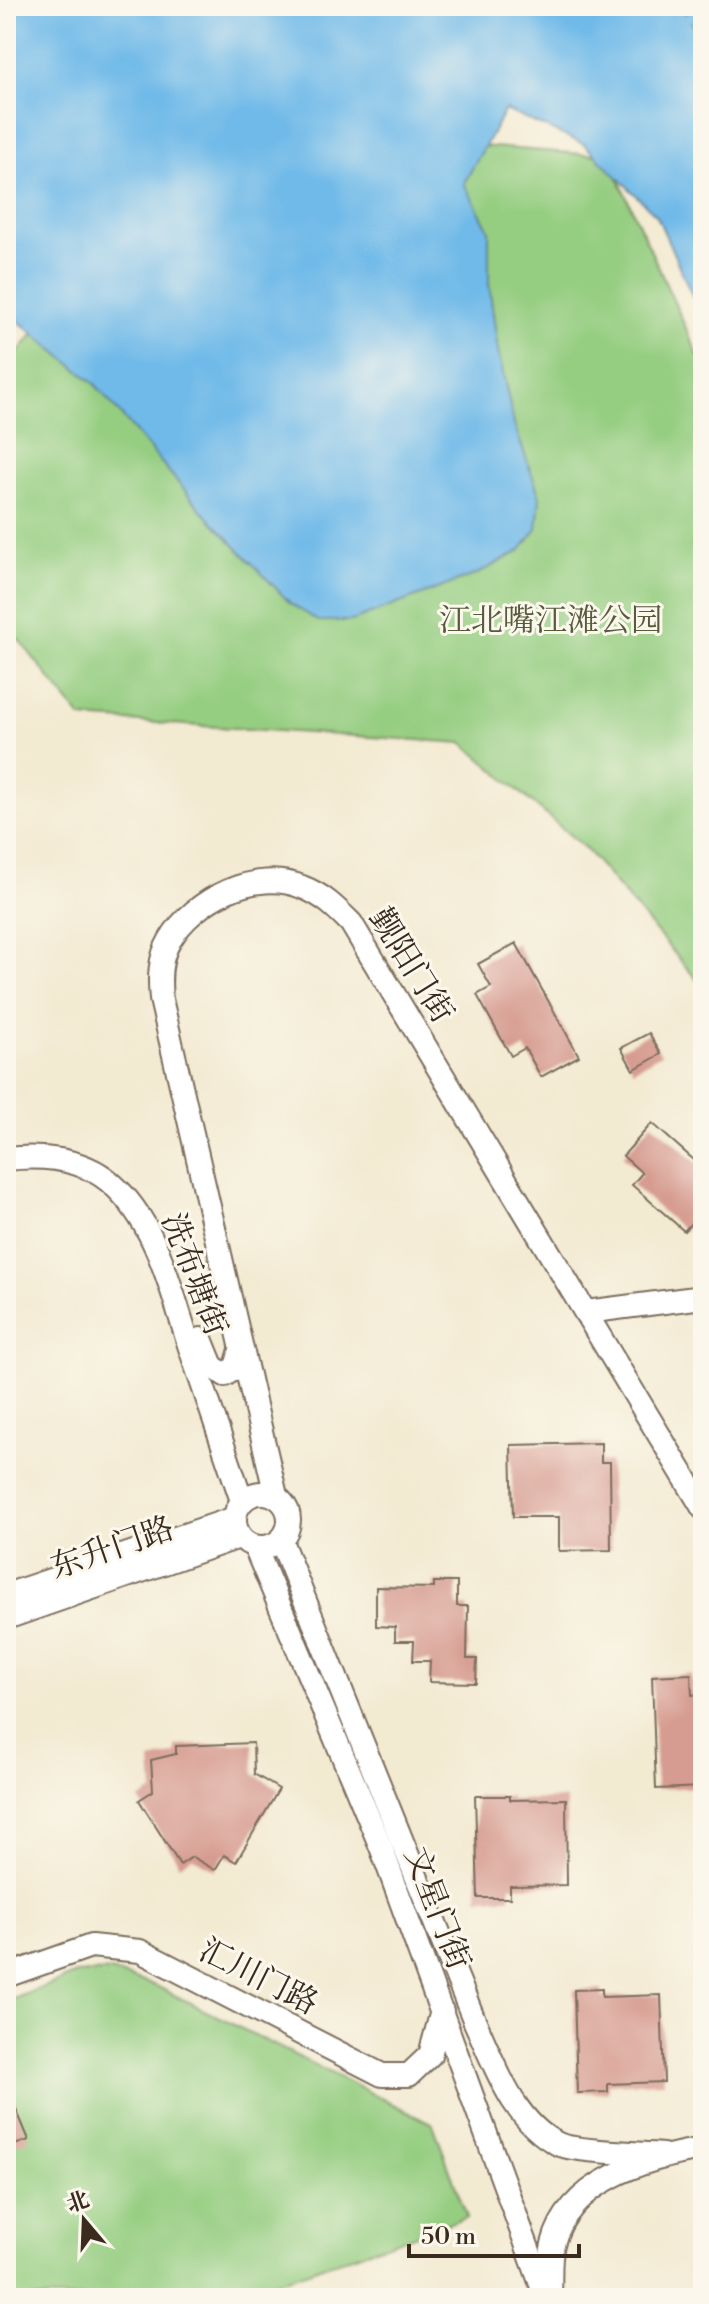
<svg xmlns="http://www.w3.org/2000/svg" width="709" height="2304" font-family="'Libre Bodoni','Noto Serif SC',serif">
  <rect width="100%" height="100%" fill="#fbf7ec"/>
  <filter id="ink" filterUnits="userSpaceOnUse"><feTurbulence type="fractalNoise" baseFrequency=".0125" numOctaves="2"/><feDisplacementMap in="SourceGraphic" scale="16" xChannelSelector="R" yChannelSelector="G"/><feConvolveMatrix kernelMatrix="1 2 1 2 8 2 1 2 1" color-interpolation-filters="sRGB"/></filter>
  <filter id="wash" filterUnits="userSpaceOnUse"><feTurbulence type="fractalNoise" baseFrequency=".006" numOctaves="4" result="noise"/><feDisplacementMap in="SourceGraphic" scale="32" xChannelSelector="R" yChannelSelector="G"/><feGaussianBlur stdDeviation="1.8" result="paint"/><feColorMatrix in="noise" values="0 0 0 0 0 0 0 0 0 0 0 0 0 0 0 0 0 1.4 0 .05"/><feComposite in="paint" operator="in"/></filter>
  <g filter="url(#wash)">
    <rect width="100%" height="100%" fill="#f3ead2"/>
    <g fill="#95cd81" stroke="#687c50" stroke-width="2">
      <polygon points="443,143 608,156 703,366 703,987 586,849 463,743 81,718 6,623 6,365 56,309"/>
      <polygon points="110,1971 156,1986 433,2124 467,2217 229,2298 6,2298 6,2002 76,1974"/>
    </g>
    <polygon fill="#70bae9" stroke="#567284" stroke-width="2" points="6,6 703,6 703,320 657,216 584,144 505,110 464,183 489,230 489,284 498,351 514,424 540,497 537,529 520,551 477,574 352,621 318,621 290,603 203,512 94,383 6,311"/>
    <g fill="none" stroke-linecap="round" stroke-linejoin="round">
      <polyline stroke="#4b555b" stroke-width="2" stroke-dasharray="10 8" stroke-linecap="butt" points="680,6 703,39"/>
    </g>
    <g id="blocks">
      <g fill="#d79c91">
        <polygon points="516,943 579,1056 541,1077 525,1048 511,1056 477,995 491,987 478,964"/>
        <polygon points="649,1033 661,1054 633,1070 621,1048"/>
        <polygon points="652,1123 703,1168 703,1226 695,1219 684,1231 632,1185 642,1173 623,1156"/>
        <polygon points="601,1443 601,1462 610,1462 611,1550 559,1551 559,1517 513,1517 511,1445"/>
        <polygon points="434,1582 457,1582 457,1606 468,1606 467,1659 477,1659 476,1683 429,1682 430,1661 413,1661 414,1641 395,1641 395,1627 376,1626 376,1587 434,1588"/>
        <polygon points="691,1674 692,1695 703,1694 703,1787 656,1789 652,1676"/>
        <polygon points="253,1743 254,1774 279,1789 236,1862 224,1855 215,1870 192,1857 180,1865 139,1800 153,1791 151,1760 176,1754 176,1746"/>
        <polygon points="475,1796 510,1796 510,1800 566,1799 567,1885 510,1886 510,1898 478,1898"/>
        <polygon points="602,1989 602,1997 661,1995 664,2082 608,2084 608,2092 577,2093 574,1990"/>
        <polygon points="6,2085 29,2140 6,2148"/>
      </g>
    </g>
  </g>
  <g filter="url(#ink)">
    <use href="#blocks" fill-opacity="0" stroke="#7b6d5d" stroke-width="2"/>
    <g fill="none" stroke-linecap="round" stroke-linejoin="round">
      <defs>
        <g id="minor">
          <path d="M 6,1159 C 41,1155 82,1158 110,1182 C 158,1223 172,1294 191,1351 C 208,1401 225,1451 242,1501"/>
          <polyline points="586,1312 703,1297"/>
          <polyline points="201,1339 212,1366 225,1375 236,1367 241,1350"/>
          <circle cx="262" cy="1520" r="27"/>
          <path d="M 276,1496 L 161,999 C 159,979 159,958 170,940 C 194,899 256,868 302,887 C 323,895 336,908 351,923 L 703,1508"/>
          <path d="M 281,1541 L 475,2022 C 494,2063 513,2122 558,2144 C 575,2152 640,2153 663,2155"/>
          <polyline points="255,1547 381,1847 546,2298"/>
          <polyline points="6,1595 235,1518"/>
          <polyline points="6,1618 239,1537"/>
          <polyline points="6,1976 91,1946 140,1951 382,2075 409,2075 430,2055 442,2011"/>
          <path d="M 550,2294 C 551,2279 549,2259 553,2244 C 569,2181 646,2158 703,2149"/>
        </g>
      </defs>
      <use href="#minor" stroke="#7b6d5d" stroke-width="26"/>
      <use href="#minor" stroke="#fff" stroke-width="22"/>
    </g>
  </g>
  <g text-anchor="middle" stroke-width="6" stroke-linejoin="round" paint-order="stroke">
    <g font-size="32" fill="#565b3c" stroke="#fbf7ec">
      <text x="551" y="631">江北嘴江滩公园</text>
    </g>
    <g font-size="32" fill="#3b2a1e" stroke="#fbf7ec">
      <text transform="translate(412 965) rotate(58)" y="11">觐阳门街</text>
      <text transform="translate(195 1274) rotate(69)" y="11">洗布塘街</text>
      <text transform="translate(112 1547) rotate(-19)" y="11">东升门路</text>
      <text transform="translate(438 1908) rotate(69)" y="11">文星门街</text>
      <text transform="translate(259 1976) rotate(27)" y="11">汇川门路</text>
    </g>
  </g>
  <rect width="709" height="2304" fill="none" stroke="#fbf7ec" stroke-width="32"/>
  <g transform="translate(84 2220) rotate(341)" stroke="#fbf7ec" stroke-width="6" paint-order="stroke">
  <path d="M0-6L14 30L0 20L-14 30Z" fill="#3b2a1e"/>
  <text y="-12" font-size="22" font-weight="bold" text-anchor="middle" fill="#3b2a1e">北</text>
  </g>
  <path d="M409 2244v12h170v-12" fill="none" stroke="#3b2a1e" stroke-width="4"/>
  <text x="421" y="2244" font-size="24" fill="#3b2a1e" stroke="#fbf7ec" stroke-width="6" paint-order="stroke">50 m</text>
</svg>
